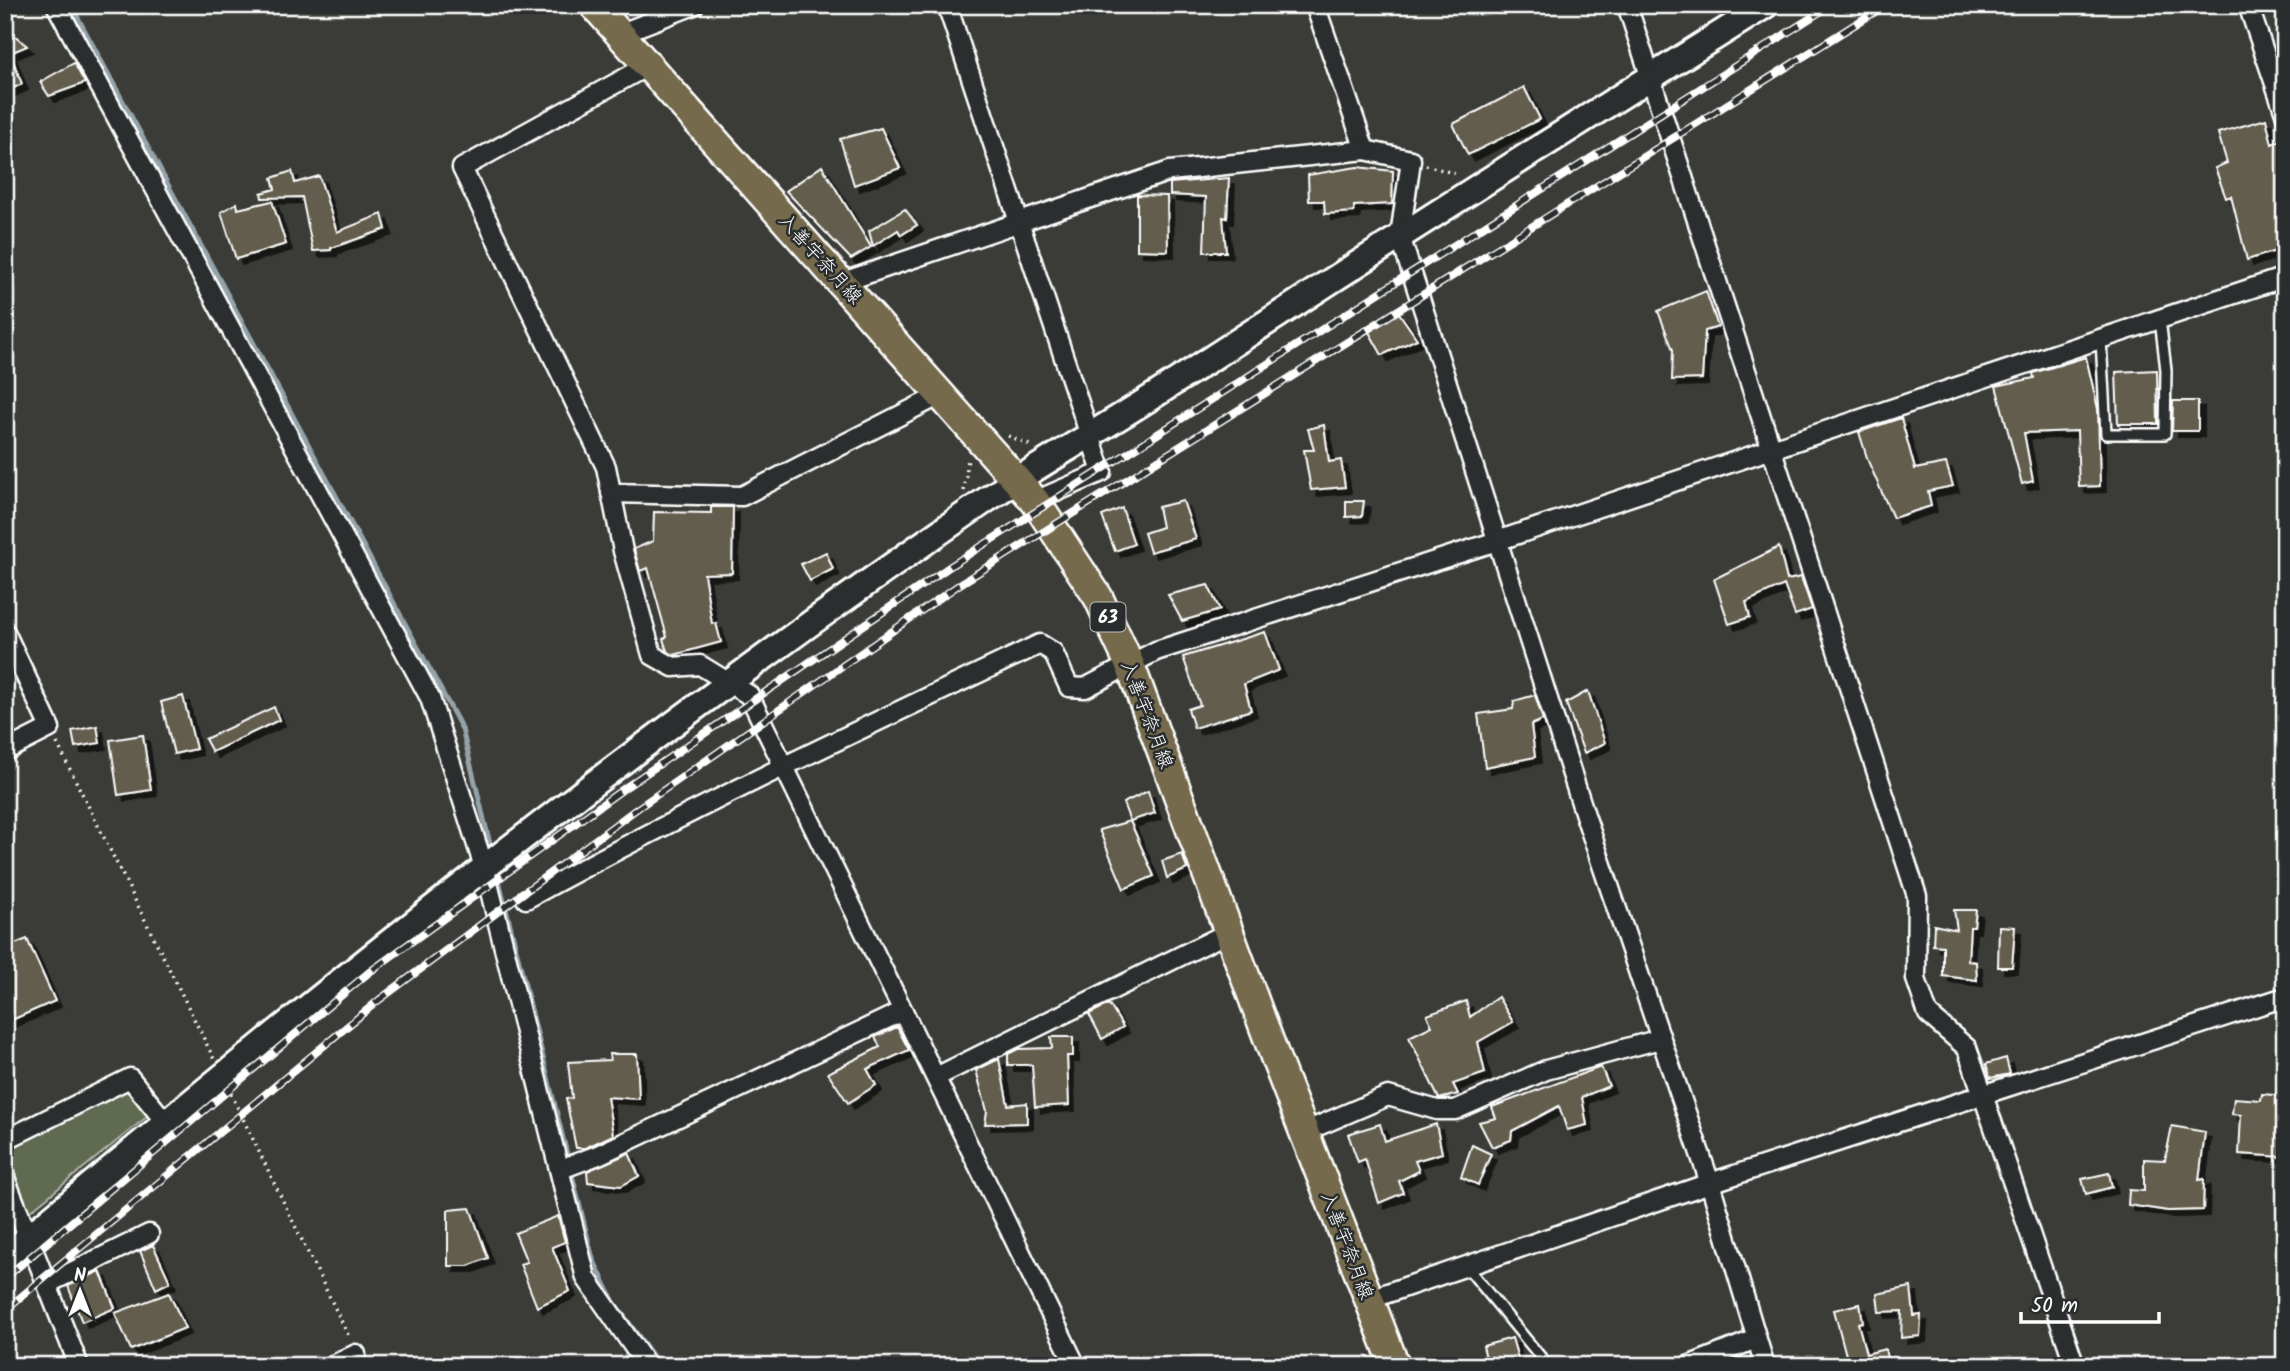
<svg xmlns="http://www.w3.org/2000/svg" width="2290" height="1371" font-family="Kalam,'Klee One',sans-serif">
  <defs>
    <filter id="shadow"><feDropShadow dx="6" dy="6" stdDeviation="0" flood-color="#0009"/></filter>
  </defs>
  <rect width="100%" height="100%" fill="#3b3b37"/>
  <filter id="ink" filterUnits="userSpaceOnUse"><feTurbulence type="fractalNoise" baseFrequency=".0143" numOctaves="2"/><feDisplacementMap in="SourceGraphic" scale="14" xChannelSelector="R" yChannelSelector="G"/><feConvolveMatrix kernelMatrix="1 2 1 2 8 2 1 2 1" color-interpolation-filters="sRGB"/></filter>
  <g filter="url(#ink)">
    <polygon fill="#5e6a51" stroke="#aeb4a8" stroke-width="2" points="129,1088 149,1115 29,1212 8,1155 11,1147"/>
    <g fill="none" stroke-linecap="round" stroke-linejoin="round">
      <g stroke="#93a3a9" stroke-width="5">
        <polyline points="71,5 462,729 492,852"/>
        <polyline points="496,868 593,1259 614,1302 660,1366"/>
      </g>
    </g>
    <g fill="#645d4d" stroke="#fff" stroke-width="2" filter="url(#shadow)">
      <polygon points="5,27 27,46 10,53 22,84 5,92"/>
      <polygon points="74,63 85,83 49,96 40,82"/>
      <polygon points="1524,87 1540,119 1468,155 1453,124"/>
      <polygon points="2266,119 2272,144 2282,139 2285,149 2285,248 2247,260 2231,196 2226,198 2215,168 2227,163 2218,133"/>
      <polygon points="881,128 900,168 854,185 840,139"/>
      <polygon points="822,166 871,247 851,259 786,191"/>
      <polygon points="1357,167 1393,171 1392,204 1354,206 1354,212 1325,214 1324,201 1309,201 1308,175"/>
      <polygon points="292,171 295,183 319,176 337,232 382,214 386,229 331,248 331,250 313,251 302,197 262,198 261,193 275,189 272,178"/>
      <polygon points="1229,178 1227,218 1223,217 1226,252 1204,252 1206,197 1170,195 1170,183"/>
      <polygon points="1137,195 1167,196 1168,251 1137,250"/>
      <polygon points="272,201 286,244 236,259 221,212 237,203 238,209"/>
      <polygon points="905,209 917,225 901,235 898,230 873,246 869,231"/>
      <polygon points="1706,291 1718,327 1705,331 1702,379 1672,380 1673,350 1658,311"/>
      <polygon points="1399,313 1417,339 1382,355 1369,332"/>
      <polygon points="2086,357 2098,409 2100,486 2079,487 2077,431 2024,433 2033,481 2022,484 1996,386 2034,378 2033,373"/>
      <polygon points="2157,370 2158,424 2118,424 2116,372"/>
      <polygon points="2173,401 2198,401 2198,431 2172,431"/>
      <polygon points="1901,418 1915,469 1946,463 1953,486 1928,491 1931,506 1893,518 1868,461 1859,432"/>
      <polygon points="1324,425 1329,462 1341,460 1345,487 1311,490 1304,450 1314,450 1308,429"/>
      <polygon points="1183,501 1196,539 1150,552 1144,533 1162,527 1158,507"/>
      <polygon points="1346,501 1364,501 1362,516 1346,517"/>
      <polygon points="711,507 733,507 732,573 704,574 712,624 716,623 721,642 674,655 667,651 663,639 667,637 648,568 640,571 634,549 653,541 654,512 711,513"/>
      <polygon points="1122,508 1134,544 1115,551 1102,516"/>
      <polygon points="1779,547 1787,580 1801,577 1812,609 1795,615 1784,585 1746,602 1750,617 1729,624 1714,579"/>
      <polygon points="826,552 833,569 810,581 801,564"/>
      <polygon points="1208,585 1220,610 1182,621 1168,595"/>
      <polygon points="1265,632 1279,670 1244,684 1251,710 1194,728 1188,709 1200,705 1183,657"/>
      <polygon points="1588,691 1605,743 1584,753 1566,703"/>
      <polygon points="1535,695 1543,720 1531,725 1535,757 1485,767 1478,714 1513,709 1514,701"/>
      <polygon points="183,696 196,749 174,754 161,702"/>
      <polygon points="274,707 279,720 212,752 205,739"/>
      <polygon points="97,726 100,743 75,747 72,731"/>
      <polygon points="143,735 151,790 118,795 110,740"/>
      <polygon points="1148,791 1155,813 1130,821 1123,803"/>
      <polygon points="1130,821 1154,876 1124,889 1099,830"/>
      <polygon points="1182,854 1187,869 1167,878 1162,861"/>
      <polygon points="1954,910 1976,910 1974,927 1970,927 1968,961 1976,962 1977,980 1943,976 1943,946 1933,945 1934,925 1957,930"/>
      <polygon points="1999,926 2015,927 2012,967 1998,967"/>
      <polygon points="27,939 55,1001 5,1023 5,948"/>
      <polygon points="1498,997 1513,1022 1478,1042 1485,1073 1453,1084 1458,1094 1439,1099 1409,1037 1432,1026 1427,1015 1466,1001 1470,1017"/>
      <polygon points="1109,1004 1123,1027 1102,1039 1089,1014"/>
      <polygon points="897,1027 909,1050 867,1069 876,1085 848,1103 828,1073 880,1047 875,1037"/>
      <polygon points="1051,1037 1073,1037 1073,1056 1067,1056 1069,1105 1035,1107 1032,1065 1008,1065 1008,1054 1018,1049 1052,1048"/>
      <polygon points="609,1054 637,1054 639,1099 607,1097 613,1135 585,1148 576,1148 566,1099 572,1098 568,1062 610,1060"/>
      <polygon points="2006,1058 2010,1074 1990,1078 1986,1064"/>
      <polygon points="999,1059 1008,1105 1027,1103 1027,1123 985,1124 987,1111 976,1070"/>
      <polygon points="1601,1067 1609,1086 1582,1097 1587,1125 1567,1130 1559,1106 1512,1131 1511,1140 1492,1147 1479,1122 1496,1118 1492,1107"/>
      <polygon points="2262,1094 2285,1096 2284,1157 2239,1154 2241,1115 2232,1114 2234,1098 2261,1100"/>
      <polygon points="1380,1124 1385,1141 1436,1124 1442,1153 1415,1161 1419,1171 1399,1181 1403,1193 1379,1203 1365,1159 1358,1162 1348,1134"/>
      <polygon points="2172,1126 2205,1132 2199,1180 2204,1179 2203,1210 2168,1211 2128,1205 2129,1190 2144,1191 2144,1159 2165,1160"/>
      <polygon points="1472,1145 1491,1154 1478,1185 1461,1177"/>
      <polygon points="629,1153 639,1176 621,1186 588,1182 587,1171"/>
      <polygon points="2109,1173 2112,1187 2086,1194 2082,1179"/>
      <polygon points="470,1208 488,1258 468,1266 448,1266 448,1210"/>
      <polygon points="558,1216 565,1242 552,1247 570,1291 537,1307 520,1264 527,1262 515,1233"/>
      <polygon points="153,1245 170,1282 156,1289 140,1251"/>
      <polygon points="100,1271 115,1308 82,1322 68,1286"/>
      <polygon points="1911,1287 1914,1316 1921,1315 1920,1336 1901,1338 1902,1311 1879,1312 1877,1294"/>
      <polygon points="169,1293 185,1328 131,1350 115,1313"/>
      <polygon points="1860,1304 1863,1322 1858,1323 1866,1354 1885,1349 1889,1366 1840,1366 1839,1361 1847,1359 1834,1310"/>
      <polygon points="1512,1338 1519,1362 1488,1366 1483,1346"/>
    </g>
    <g fill="none" stroke-linecap="round" stroke-linejoin="round">
      <defs>
        <g id="lane">
          <polyline points="2101,339 2106,434 2165,434 2166,370 2160,319"/>
          <polyline points="1466,1266 1548,1366"/>
        </g>
        <g id="street">
          <polyline points="56,5 430,698 484,867 586,1278 647,1366"/>
          <polyline points="947,5 1102,472 1035,501"/>
          <polyline points="1315,5 1365,150 1411,160 1400,236 1585,815 1710,1183 1765,1366"/>
          <polyline points="1627,5 1917,896 1916,979 1928,1014 1967,1048 2075,1366"/>
          <polyline points="2248,5 2285,113"/>
          <polyline points="619,34 694,5"/>
          <polyline points="649,65 462,168 606,467 623,551 652,655 673,667 700,665 749,695 1076,1366"/>
          <polyline points="843,282 1170,171 1365,150"/>
          <polyline points="611,493 742,496 940,395"/>
          <polyline points="5,632 50,728 5,751"/>
          <path d="M 526,899 C 694,807 867,726 1040,644 L 1053,652 L 1069,687 L 1085,688 L 1156,651 L 1497,541 L 2285,277"/>
          <polyline points="936,1077 1229,932"/>
          <polyline points="1304,1132 1388,1096 1437,1110 1455,1110 1546,1070 1660,1039"/>
          <polyline points="5,1140 130,1078 166,1123"/>
          <polyline points="561,1169 598,1155 903,1011"/>
          <polyline points="5,1178 79,1366"/>
          <polyline points="47,1284 149,1234"/>
          <polyline points="1370,1299 1710,1183 2285,997"/>
          <polyline points="331,1366 356,1354"/>
          <polyline points="1688,1366 1756,1339"/>
        </g>
        <path id="secondary" d="M 5,1257 C 321,990 645,734 986,500 C 1043,462 1104,428 1161,391 C 1362,260 1563,132 1766,5"/>
        <polyline id="primary" points="594,5 1035,501 1098,597 1130,665 1278,1065 1395,1366"/>
      </defs>
      <use href="#lane" stroke="#fff" stroke-width="14"/>
      <use href="#street" stroke="#fff" stroke-width="23"/>
      <use href="#secondary" stroke="#fff" stroke-width="30"/>
      <use href="#primary" stroke="#fff" stroke-width="33"/>
      <g stroke="#fff" stroke-width="3.5" stroke-dasharray="2 5" stroke-linecap="butt">
        <polyline points="1426,165 1459,175"/>
        <polyline points="1008,436 1033,446"/>
        <polyline points="964,491 968,458"/>
        <polyline points="57,743 214,1059"/>
        <polyline points="231,1094 350,1339"/>
      </g>
      <use href="#lane" stroke="#2a2d2e" stroke-width="9"/>
      <use href="#street" stroke="#2a2d2e" stroke-width="18"/>
      <use href="#secondary" stroke="#2a2d2e" stroke-width="24"/>
      <use href="#primary" stroke="#746b4b" stroke-width="28"/>
      <defs>
        <g id="rail">
          <polyline points="5,1278 368,973 626,787 952,565 1831,5"/>
          <polyline points="5,1310 379,1000 635,810 960,584 1886,5"/>
        </g>
      </defs>
      <use href="#rail" stroke="#fff" stroke-width="8"/>
      <use href="#rail" stroke="#2a2d2e" stroke-width="5" stroke-dasharray="16" stroke-linecap="butt"/>
    </g>
  </g>
  <g text-anchor="middle" stroke-width="5" stroke-linejoin="round" paint-order="stroke">
    <rect fill="#2a2d2e" stroke="#bfc0c0" stroke-width="2" x="1090.5" y="602.5" width="35" height="29" rx="5"/>
    <g font-size="18" font-weight="bold" fill="#fff">
      <text x="1108" y="623">63</text>
    </g>
    <g font-size="19" fill="#fff" stroke="#2a2d2e">
      <text transform="translate(821 258) rotate(48)" y="7">入善宇奈月線</text>
      <text transform="translate(1148 714) rotate(69)" y="7">入善宇奈月線</text>
      <text transform="translate(1348 1245) rotate(69)" y="7">入善宇奈月線</text>
    </g>
  </g>
  <rect width="2290" height="1371" fill="none" stroke="#2a2d2e" stroke-width="28"/>
  <rect x="14" y="14" width="2262" height="1343" fill="none" stroke="#fff" stroke-width="2.5" filter="url(#ink)"/>
  <g transform="translate(80 1291)" stroke="#2a2d2e" stroke-width="5" paint-order="stroke">
  <path d="M0-5L12 26L0 18L-12 26Z" fill="#ffffff"/>
  <text y="-10" font-size="19" font-weight="bold" text-anchor="middle" fill="#ffffff">N</text>
  </g>
  <path d="M2021 1312v10h138v-10" fill="none" stroke="#ffffff" stroke-width="3.5"/>
  <text x="2031" y="1312" font-size="21" fill="#ffffff" stroke="#2a2d2e" stroke-width="5" paint-order="stroke">50 m</text>
</svg>
